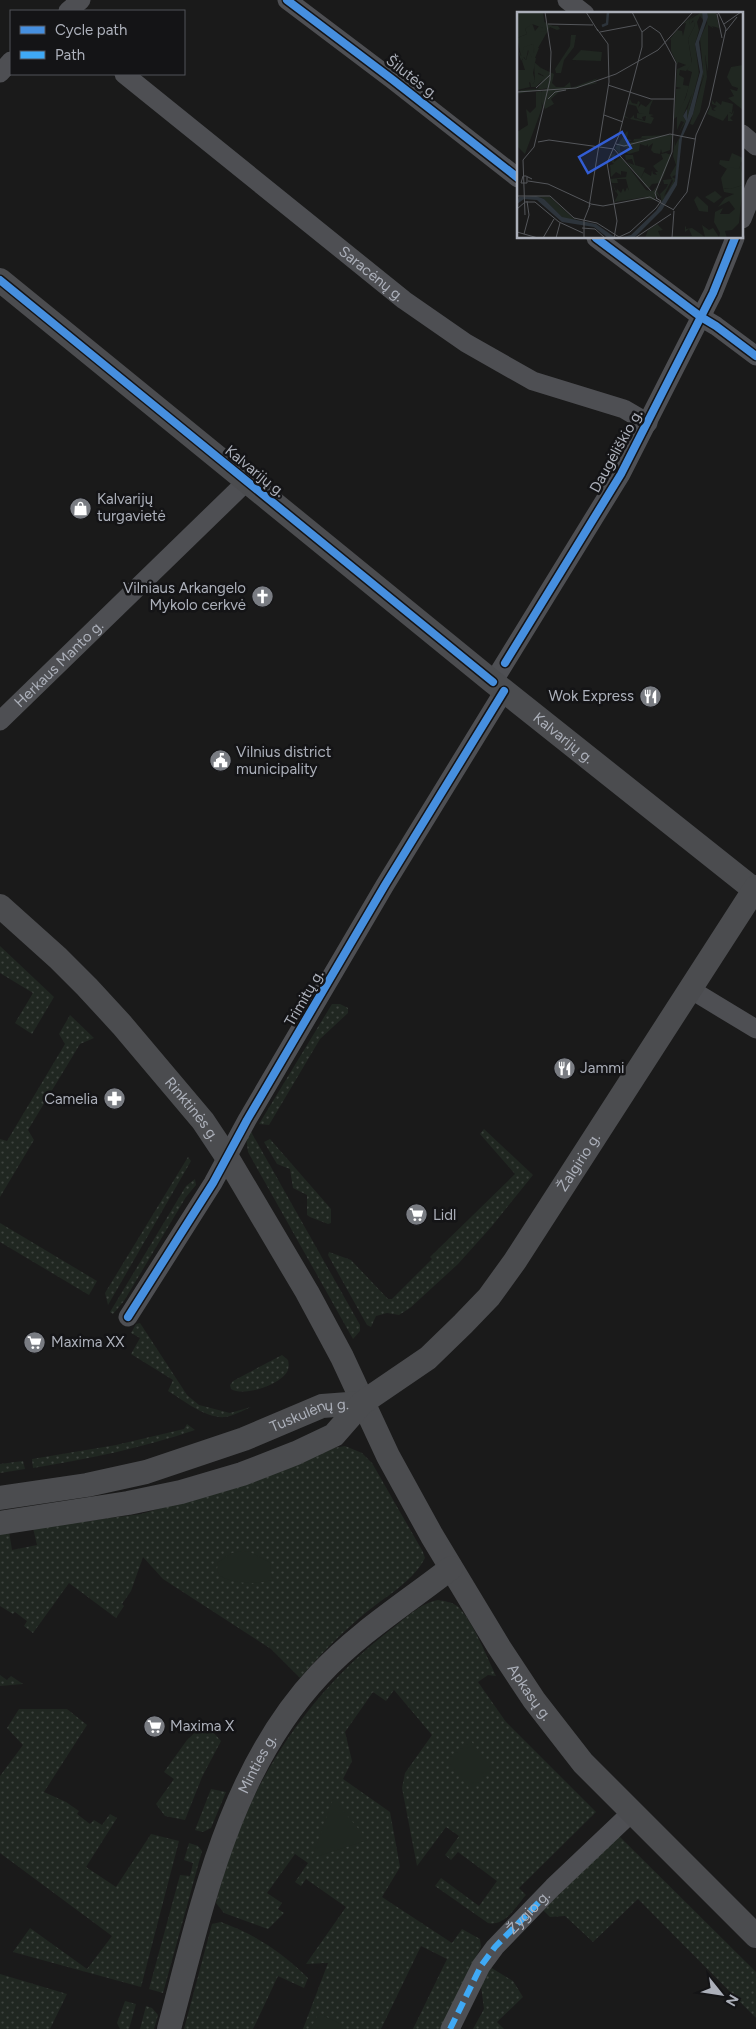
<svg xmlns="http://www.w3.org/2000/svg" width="756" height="2029" font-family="Figtree,sans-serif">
  <defs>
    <pattern id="grass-dots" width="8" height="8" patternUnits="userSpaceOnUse" patternTransform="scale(1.25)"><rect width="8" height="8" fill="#202721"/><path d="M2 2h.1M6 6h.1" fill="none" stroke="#3e443f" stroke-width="1.8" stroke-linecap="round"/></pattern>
  </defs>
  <rect width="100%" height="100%" fill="#1a1a1a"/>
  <g fill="url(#grass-dots)">
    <polygon points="0,946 54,997 32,1034 15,1023 33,993 0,973"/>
    <polygon points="332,1004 340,1004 348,1008 348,1013 320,1039 269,1125 259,1124"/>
    <polygon points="70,1015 94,1038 80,1044 28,1130 34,1140 0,1197 0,1139 7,1141 65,1044 59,1034"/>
    <polygon points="484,1129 533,1175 492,1226 458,1264 410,1308 399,1315 387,1313 376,1316 371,1327 367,1325 328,1255 329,1252 351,1260 388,1299 392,1299 432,1259 430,1257 515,1174 480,1134"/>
    <polygon points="250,1130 360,1325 360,1331 353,1339 248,1152 246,1137"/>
    <polygon points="270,1139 331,1209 331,1223 328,1224 310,1217 307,1215 307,1195 293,1188 290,1169 277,1164 264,1142"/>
    <polygon points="188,1157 191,1161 108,1305 105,1293"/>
    <polygon points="195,1179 196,1185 186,1197 124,1301 113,1314 110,1312 186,1186"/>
    <polygon points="0,1223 97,1281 89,1295 0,1242"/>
    <path d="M 140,1323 L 187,1395 L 199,1405 L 230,1413 L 251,1407 C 244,1410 233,1416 225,1417 C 206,1419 183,1400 168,1391 L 173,1380 L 131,1354 L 140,1338 L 131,1333 L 136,1324 Z"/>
    <path d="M 282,1355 L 288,1360 C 289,1364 289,1368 287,1372 C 279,1385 244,1397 231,1389 L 230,1385 L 233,1381 Z"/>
    <path d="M 187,1424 L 195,1430 C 142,1448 88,1459 33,1468 L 32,1459 L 116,1445 L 184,1429 Z"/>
    <path d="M 345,1446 L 362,1453 L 372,1463 L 423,1552 L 425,1558 C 412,1583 384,1597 363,1615 C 340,1634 320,1655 300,1678 L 271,1649 L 163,1579 L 143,1557 L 131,1591 L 122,1604 L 124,1606 L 116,1618 L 69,1583 L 33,1633 L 24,1626 L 27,1621 L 15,1612 L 13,1614 L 0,1606 L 0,1532 L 9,1531 L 12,1550 L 37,1545 L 33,1528 L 141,1514 L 237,1486 L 334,1448 Z"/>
    <polygon points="23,1461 25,1469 0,1473 0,1464"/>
    <path d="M 438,1600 C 444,1601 452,1602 457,1606 C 471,1617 488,1659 496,1676 L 488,1675 L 478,1682 L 506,1722 L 596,1812 L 519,1888 L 526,1895 C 516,1906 505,1927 488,1923 L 435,1886 L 441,1878 L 479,1906 L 497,1881 L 458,1852 L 451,1860 L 445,1855 L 459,1836 L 446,1827 L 417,1866 L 402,1788 L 405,1773 L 432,1735 L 394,1690 L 386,1701 L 373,1692 L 345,1732 L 352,1761 L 343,1779 L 390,1812 L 400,1867 L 382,1897 L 452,1943 L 462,1929 L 480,1939 L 481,1947 L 441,2029 L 413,2029 L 447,1959 L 421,1946 L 381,2029 L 303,2029 L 328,1963 L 306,1964 L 346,1907 L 306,1879 L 301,1886 L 295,1882 L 308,1863 L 295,1854 L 267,1893 L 282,1903 L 278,1909 L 284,1913 L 268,1929 L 224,1913 L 216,1903 C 242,1794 301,1699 390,1630 C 405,1619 420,1603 438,1600 Z"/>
    <polygon points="0,1675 7,1680 11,1676 23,1684 0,1686"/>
    <polygon points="19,1709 67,1709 87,1725 44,1792 66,1802 79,1811 77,1814 90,1824 94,1820 102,1825 110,1814 117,1818 86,1867 116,1887 151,1834 179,1841 141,1987 13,1952 30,1928 87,1969 112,1936 0,1853 0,1776 23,1745 7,1728"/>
    <polygon points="200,1728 211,1730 221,1741 202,1777 185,1820 165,1816 156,1804 174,1779 164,1772 187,1740"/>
    <polygon points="211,1789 226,1792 211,1828 203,1832 195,1830"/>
    <polygon points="619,1836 756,1972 756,2018 638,1899 593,1942 565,1916 550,1917 543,1910"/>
    <polygon points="189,1843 198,1846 202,1851 163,1993 149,1989 180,1875 190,1876 193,1863 184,1860"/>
    <path d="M 221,1922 C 256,1935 282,1952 308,1978 L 304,1988 L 278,1976 L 253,2029 L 184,2029 L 212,1924 Z"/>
    <polygon points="490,1967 513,1981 523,1997 497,2022 504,2029 473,2029 484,2009 481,1986"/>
    <polygon points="0,1974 67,1994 50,2029 0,2029"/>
    <polygon points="125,2001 136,2004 129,2029 120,2029 117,2023"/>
    <polygon points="146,2006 152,2008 158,2015 154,2029 140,2029"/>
  </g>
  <g fill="#202721">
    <path d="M 242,1551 L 250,1552 L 271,1563 L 270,1572 L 273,1580 C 254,1584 238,1585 220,1576 L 217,1570 L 218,1562 L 232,1553 Z"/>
    <polygon points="471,1741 492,1770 470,1789 447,1760"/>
    <polygon points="333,1799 368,1840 312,1858"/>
    <polygon points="319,2013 342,2025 340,2029 310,2029"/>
  </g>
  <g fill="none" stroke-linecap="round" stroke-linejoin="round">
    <g stroke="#4e4f53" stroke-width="19">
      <polyline points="287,0 393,80 518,178"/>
      <polyline points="567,0 585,14"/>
      <polyline points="68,11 81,0"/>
      <polyline points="0,73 11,61"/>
      <path id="s1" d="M 124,74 L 404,300 L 466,343 L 533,381 L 624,409 L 648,423"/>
      <polyline points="742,134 756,146"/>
      <polyline points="742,219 756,184"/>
      <polyline points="596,238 701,317 716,326 756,356"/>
      <polyline points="493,682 621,474 713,293 735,238"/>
      <path id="s2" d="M 0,721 L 247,481"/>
      <polyline points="690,989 756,1029"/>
      <polyline points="128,1317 213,1183 247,1120 385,885 504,691"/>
      <path id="s3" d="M 450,2029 L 481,1966 L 495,1947 L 553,1887 L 631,1813"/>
    </g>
    <g stroke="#4b4c4f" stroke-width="24">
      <path id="s4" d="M 0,280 L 493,682 L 756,891"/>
      <path id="s5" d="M 0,906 L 58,958 L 87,987 L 122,1025 L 203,1121 L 227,1157 L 307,1292 L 342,1357 L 388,1456 L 432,1536 L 499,1647 L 534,1700 L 583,1763 L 756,1936"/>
      <path id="s6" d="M 0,1498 L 87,1485 L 146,1472 L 244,1439 L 322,1406 L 362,1403"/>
      <path id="s7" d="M 0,1523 L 128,1503 L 181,1492 L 242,1474 L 296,1453 L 334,1435 L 362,1403 L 428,1358 L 463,1324 L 489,1297 L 515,1261 L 756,887"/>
      <path id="s8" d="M 169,2029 C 202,1906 229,1771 319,1675 C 358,1633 406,1603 451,1568"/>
    </g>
    <polyline stroke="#3fa9f5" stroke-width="6" stroke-dasharray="12 6" stroke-linecap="butt" points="450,2029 481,1966 495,1947 541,1900"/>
    <defs>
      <g id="cycleway">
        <polyline points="287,0 393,80 518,178"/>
        <polyline points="596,238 701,317 716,326 756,356"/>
        <polyline points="0,280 493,682"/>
        <polyline points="505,663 621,474 713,293 735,238"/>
        <polyline points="128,1317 213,1183 247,1120 385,885 504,691"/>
      </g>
    </defs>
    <use href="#cycleway" stroke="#141416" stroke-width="11"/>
    <use href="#cycleway" stroke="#468fdf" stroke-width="8"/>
  </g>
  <defs>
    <symbol id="shop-disc" viewBox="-11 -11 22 22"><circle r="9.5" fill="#797c82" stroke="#141416"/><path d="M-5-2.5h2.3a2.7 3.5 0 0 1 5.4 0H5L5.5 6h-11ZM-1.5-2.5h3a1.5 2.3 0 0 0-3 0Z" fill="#fff"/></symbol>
    <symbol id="church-disc" viewBox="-11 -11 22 22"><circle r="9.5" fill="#797c82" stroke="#141416"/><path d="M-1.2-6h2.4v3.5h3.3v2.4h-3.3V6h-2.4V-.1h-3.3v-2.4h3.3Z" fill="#fff"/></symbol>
    <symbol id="restaurant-disc" viewBox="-11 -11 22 22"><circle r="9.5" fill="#797c82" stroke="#141416"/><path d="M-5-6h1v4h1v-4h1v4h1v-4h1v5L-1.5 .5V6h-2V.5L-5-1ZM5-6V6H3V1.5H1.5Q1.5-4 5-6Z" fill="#fff"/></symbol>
    <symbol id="civic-disc" viewBox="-11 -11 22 22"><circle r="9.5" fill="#797c82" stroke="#141416"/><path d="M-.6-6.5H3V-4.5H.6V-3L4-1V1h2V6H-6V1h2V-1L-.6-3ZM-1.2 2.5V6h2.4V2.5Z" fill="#fff"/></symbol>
    <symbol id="pharmacy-disc" viewBox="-11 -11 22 22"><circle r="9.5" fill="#797c82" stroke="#141416"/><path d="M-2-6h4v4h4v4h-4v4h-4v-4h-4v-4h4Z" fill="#fff"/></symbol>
    <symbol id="supermarket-disc" viewBox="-11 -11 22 22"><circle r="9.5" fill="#797c82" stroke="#141416"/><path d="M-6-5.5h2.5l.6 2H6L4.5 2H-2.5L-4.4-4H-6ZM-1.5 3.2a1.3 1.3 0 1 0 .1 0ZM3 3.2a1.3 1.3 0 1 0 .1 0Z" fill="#fff"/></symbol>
  </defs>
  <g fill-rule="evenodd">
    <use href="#shop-disc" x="68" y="496" width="25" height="25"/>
    <use href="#church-disc" x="250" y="584" width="25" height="25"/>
    <use href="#restaurant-disc" x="638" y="684" width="25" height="25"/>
    <use href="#civic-disc" x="208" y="748" width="25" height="25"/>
    <use href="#restaurant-disc" x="552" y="1056" width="25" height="25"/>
    <use href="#pharmacy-disc" x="102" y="1086" width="25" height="25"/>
    <use href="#supermarket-disc" x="404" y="1202" width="25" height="25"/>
    <use href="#supermarket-disc" x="22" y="1330" width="25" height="25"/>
    <use href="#supermarket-disc" x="142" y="1714" width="25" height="25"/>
  </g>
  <g text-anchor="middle" stroke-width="5" stroke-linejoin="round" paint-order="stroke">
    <g font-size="15" fill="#acb0ba" stroke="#141416">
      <text transform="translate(412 77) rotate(38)" y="5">Šilutės g.</text>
      <text dy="5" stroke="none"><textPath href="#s1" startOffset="318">Saracėnų g.</textPath></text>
      <text transform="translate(616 451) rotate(-61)" y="5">Daugėliškio g.</text>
      <text transform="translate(255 471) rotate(39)" y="5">Kalvarijų g.</text>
      <text dy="5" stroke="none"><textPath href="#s2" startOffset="82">Herkaus Manto g.</textPath></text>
      <text dy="5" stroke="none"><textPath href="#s4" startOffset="726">Kalvarijų g.</textPath></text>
      <text transform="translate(304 998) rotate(-60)" y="5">Trimitų g.</text>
      <text dy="5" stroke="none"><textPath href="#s5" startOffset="280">Rinktinės g.</textPath></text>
      <text dy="5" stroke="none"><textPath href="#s7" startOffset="718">Žalgirio g.</textPath></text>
      <text dy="5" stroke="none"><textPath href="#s6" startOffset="322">Tuskulėnų g.</textPath></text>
      <text dy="5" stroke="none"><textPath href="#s5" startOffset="955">Apkasų g.</textPath></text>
      <text dy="5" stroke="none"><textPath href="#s8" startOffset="280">Minties g.</textPath></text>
      <text dy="5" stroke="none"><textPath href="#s3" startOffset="142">Žygio g.</textPath></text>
    </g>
    <g font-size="15" fill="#acb0ba" stroke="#141416" text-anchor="start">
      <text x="97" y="504">Kalvarijų<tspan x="97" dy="17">turgavietė</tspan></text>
      <text x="246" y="593" text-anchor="end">Vilniaus Arkangelo<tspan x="246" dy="17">Mykolo cerkvė</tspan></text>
      <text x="634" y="701" text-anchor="end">Wok Express</text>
      <text x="236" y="757">Vilnius district<tspan x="236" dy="17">municipality</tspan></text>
      <text x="580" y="1073">Jammi</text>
      <text x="98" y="1104" text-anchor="end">Camelia</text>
      <text x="433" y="1220">Lidl</text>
      <text x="51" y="1347">Maxima XX</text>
      <text x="170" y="1731">Maxima X</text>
    </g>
  </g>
  <g transform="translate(517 12)">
    <rect width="226" height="226" fill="#1a1a1a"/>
    <path d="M 181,0 L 172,8 L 173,12 L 177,9 L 178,13 L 171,27 L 175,52 L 169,59 L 163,58 L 162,63 L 167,66 L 166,73 L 172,74 L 163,102 L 157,107 L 159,77 L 164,76 L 159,75 L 160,57 L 169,53 L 161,50 L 161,53 L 154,39 L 154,27 L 150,31 L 160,18 L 165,19 L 166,24 L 169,11 L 165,12 ZM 23,8 L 36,14 L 53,14 L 41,14 L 43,17 L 40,18 L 33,15 L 17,43 L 15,32 L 4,44 L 0,26 L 10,22 L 8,17 L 15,11 L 18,19 L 23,13 L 29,20 ZM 12,38 L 15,45 L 19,46 L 16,61 L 18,69 L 16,72 L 12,70 L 13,75 L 0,78 L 0,58 L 8,58 L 5,49 L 6,45 L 9,48 ZM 24,56 L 37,62 L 35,71 L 39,75 L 47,75 L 53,70 L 54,76 L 81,66 L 76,70 L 81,71 L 43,79 L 34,87 L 37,92 L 28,97 L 23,88 L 24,80 L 31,76 L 0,82 L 4,78 L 21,77 L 27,64 L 20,60 ZM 113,87 L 115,91 L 120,92 L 121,89 L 123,90 L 121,96 L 124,92 L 129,95 L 135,88 L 141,88 L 136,88 L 133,95 L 132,102 L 137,103 L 133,104 L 137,106 L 134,112 L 113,107 L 117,103 L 117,106 L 128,109 L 129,104 L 125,105 L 126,108 L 120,106 L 120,101 L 127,102 L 122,101 L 119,94 L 111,92 L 108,104 L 113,107 L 107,105 ZM 195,88 L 198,92 L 199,89 L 204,93 L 205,89 L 216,92 L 215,101 L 212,100 L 215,102 L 217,98 L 216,103 L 213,106 L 216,109 L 211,109 L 211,102 L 206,109 L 190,102 L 194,93 L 195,98 L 199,99 L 196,97 L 200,94 L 195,92 ZM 110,119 L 111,120 L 110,127 L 115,128 L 110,131 L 119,129 L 116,129 L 117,127 L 131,126 L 124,126 L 125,124 L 155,123 L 153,138 L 145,141 L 144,137 L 143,142 L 137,141 L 134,138 L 136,131 L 131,135 L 131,132 L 129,134 L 123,132 L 122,139 L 112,142 L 107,140 L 110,136 L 103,134 L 103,139 L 107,141 L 104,143 L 98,136 ZM 149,141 L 154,143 L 147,163 L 143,171 L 135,172 L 132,176 L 129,175 L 110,150 L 117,153 L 115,147 L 109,148 L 108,143 L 116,143 L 118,153 L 128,156 L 124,166 L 127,160 L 134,164 L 135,158 L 136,162 L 140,163 L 138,160 L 141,160 L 136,154 L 146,147 L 144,142 ZM 98,142 L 97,150 L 104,145 L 129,178 L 136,179 L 140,174 L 138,180 L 144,172 L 140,179 L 144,187 L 151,172 L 147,172 L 146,168 L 155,167 L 145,188 L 140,182 L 137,188 L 127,187 L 129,185 L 97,190 L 101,183 L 93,167 L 109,165 L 110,160 L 104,159 L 104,163 L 99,160 L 94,165 L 93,153 L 97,152 L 92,148 L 91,152 L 92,147 L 97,146 L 93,143 ZM 100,167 L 109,167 L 112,179 L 110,175 L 108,180 L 106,176 L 104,181 L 100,177 L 99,181 L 95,171 L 101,171 ZM 19,184 L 33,185 L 57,207 L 66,210 L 46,206 L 27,187 Z" fill="#202721" fill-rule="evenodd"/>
    <path d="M 185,0 L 187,9 L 183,4 L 180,10 L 182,18 L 178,32 L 182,61 L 170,107 L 168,104 L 175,82 L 166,104 L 169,109 L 161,122 L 167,110 L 164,109 L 160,118 L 160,103 L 169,85 L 175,60 L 170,58 L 175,50 L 171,27 L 178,13 L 176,8 L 173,13 L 172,8 ZM 190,0 L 196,16 L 191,13 L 191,60 L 188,43 L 188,60 L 182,76 L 186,57 L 183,27 L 190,11 ZM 54,23 L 59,23 L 57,35 L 47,48 L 44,61 L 39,61 L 38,57 L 53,34 ZM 16,32 L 17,41 L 18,36 L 22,36 L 18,46 L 15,46 L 11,38 L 9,48 L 7,45 L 4,49 L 0,35 L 4,44 L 7,35 ZM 17,50 L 24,56 L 21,62 L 28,65 L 19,75 L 14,75 L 13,68 L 16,72 L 18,69 ZM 226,53 L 227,53 L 226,98 L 211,86 L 217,84 L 213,77 L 220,79 L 221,76 L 215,74 L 210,65 L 214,55 ZM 24,79 L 25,96 L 8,142 L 0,134 L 0,120 L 11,113 L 9,97 L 13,101 L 19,95 L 19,80 ZM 163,124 L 160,162 L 155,165 L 159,167 L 145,191 L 143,182 L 150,175 L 147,184 L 150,181 L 156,169 L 153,163 L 159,153 L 156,144 L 158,126 L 158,134 ZM 215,141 L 226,146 L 222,157 L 210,157 L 202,152 L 203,148 L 212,149 ZM 226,173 L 222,211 L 215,218 L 208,219 L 210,226 L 156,226 L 156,224 L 175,224 L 172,217 L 168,220 L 168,215 L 169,214 L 169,217 L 175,216 L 188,225 L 185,213 L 192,218 L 196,216 L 202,225 L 203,221 L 197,210 L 198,200 L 206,196 L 203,202 L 212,202 L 218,197 L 212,189 L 201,195 L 208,186 L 217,182 L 207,180 L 206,176 L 212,177 Z" fill="#202721"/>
    <path d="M 224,150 L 226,173 L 213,177 L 206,176 L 204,166 L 211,155 L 222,157 ZM 180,184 L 191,194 L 191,200 L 182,199 L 177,188 Z" fill="#202721"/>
    <path d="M 0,0 L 26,0 L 29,20 L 22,19 L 26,16 L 15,12 L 8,17 L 10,22 L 0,26 ZM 190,0 L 199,0 L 202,16 L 191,13 ZM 64,38 L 85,40 L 84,49 L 55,48 ZM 188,43 L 190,65 L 183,100 L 176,113 L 173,112 L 187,63 ZM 198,179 L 205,185 L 197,191 L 188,185 ZM 140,212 L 146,218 L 141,219 L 144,226 L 128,226 L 131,218 Z" fill="#202721"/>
    <path d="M 185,0 L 190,0 L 191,5 L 182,30 L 186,60 L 176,102 L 165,126 L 160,173 L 145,198 L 117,226 L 102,226 L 114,223 L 139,199 L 158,169 L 162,128 L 169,109 L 166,104 L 170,97 L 170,107 L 183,60 L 178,32 L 186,9 ZM 19,184 L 27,187 L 45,205 L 79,212 L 99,226 L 91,226 L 77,215 L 45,210 L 20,188 L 7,187 L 0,192 L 2,185 Z" fill="#2d343b"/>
    <path fill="none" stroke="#2d343b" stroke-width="2.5" d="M 85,14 L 90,12 L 91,0"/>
    <path fill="none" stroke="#54565a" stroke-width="1" d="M 69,0 L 81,19M 115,0 L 125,20M 200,2 L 205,26M 31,12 L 76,13M 207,12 L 224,0M 133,14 L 143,21 L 159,51 L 155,140 L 138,181 L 140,187M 209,19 L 220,5M 83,20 L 120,13M 91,73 L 134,87 L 157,87M 19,76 L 33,63M 0,80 L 59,76 L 99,62 L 141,38 L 176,0M 31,87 L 38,80 L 49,78M 87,103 L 106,110M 21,130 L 32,128 L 97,137 L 134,179M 99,132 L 107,134 L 153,122 L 178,127M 10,165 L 10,171 L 4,171 L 6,164 L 9,164 L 15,167M 11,169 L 31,172 L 74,192 L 86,194 L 133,185 L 157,198M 0,184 L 33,184 L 57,206 L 80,211 L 102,225 L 113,220 L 139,196 L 144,189 L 139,186M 72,195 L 92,70 L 91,32 L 80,17M 0,197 L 8,190 L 18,190 L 42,210 L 66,221M 156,198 L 170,180 L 179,123 L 192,94 L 209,17 L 201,0M 8,203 L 6,148 L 17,135 L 33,68 L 34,40 L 28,0M 65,216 L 78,217 L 88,226M 0,220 L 21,226M 7,222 L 12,203 L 10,189M 26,226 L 37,207M 39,226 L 43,211M 67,226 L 67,208 L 73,193M 97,226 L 100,209 L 90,151 L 102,123 L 125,35 L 125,20 L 133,14M 118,226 L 154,202M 155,226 L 157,199"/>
    <path fill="#325dd4" fill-opacity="0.15" stroke="#325dd4" stroke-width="2.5" d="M 105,120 L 114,136 L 71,161 L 62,145 Z"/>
    <rect width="226" height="226" fill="none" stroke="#acb0ba" stroke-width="2.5"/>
  </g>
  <rect x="10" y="10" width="175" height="65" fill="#141416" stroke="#515258"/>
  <rect x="20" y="26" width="25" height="8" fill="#468fdf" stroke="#515258"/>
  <text x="55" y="35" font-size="15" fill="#acb0ba">Cycle path</text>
  <rect x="20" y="51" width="25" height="8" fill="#3fa9f5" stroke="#515258"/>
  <text x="55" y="60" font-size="15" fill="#acb0ba">Path</text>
  <g transform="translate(721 1994) rotate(120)" stroke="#141416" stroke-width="4" paint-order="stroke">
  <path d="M0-4L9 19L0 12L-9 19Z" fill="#acb0ba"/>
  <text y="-8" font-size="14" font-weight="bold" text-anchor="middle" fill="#acb0ba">N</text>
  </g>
</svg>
